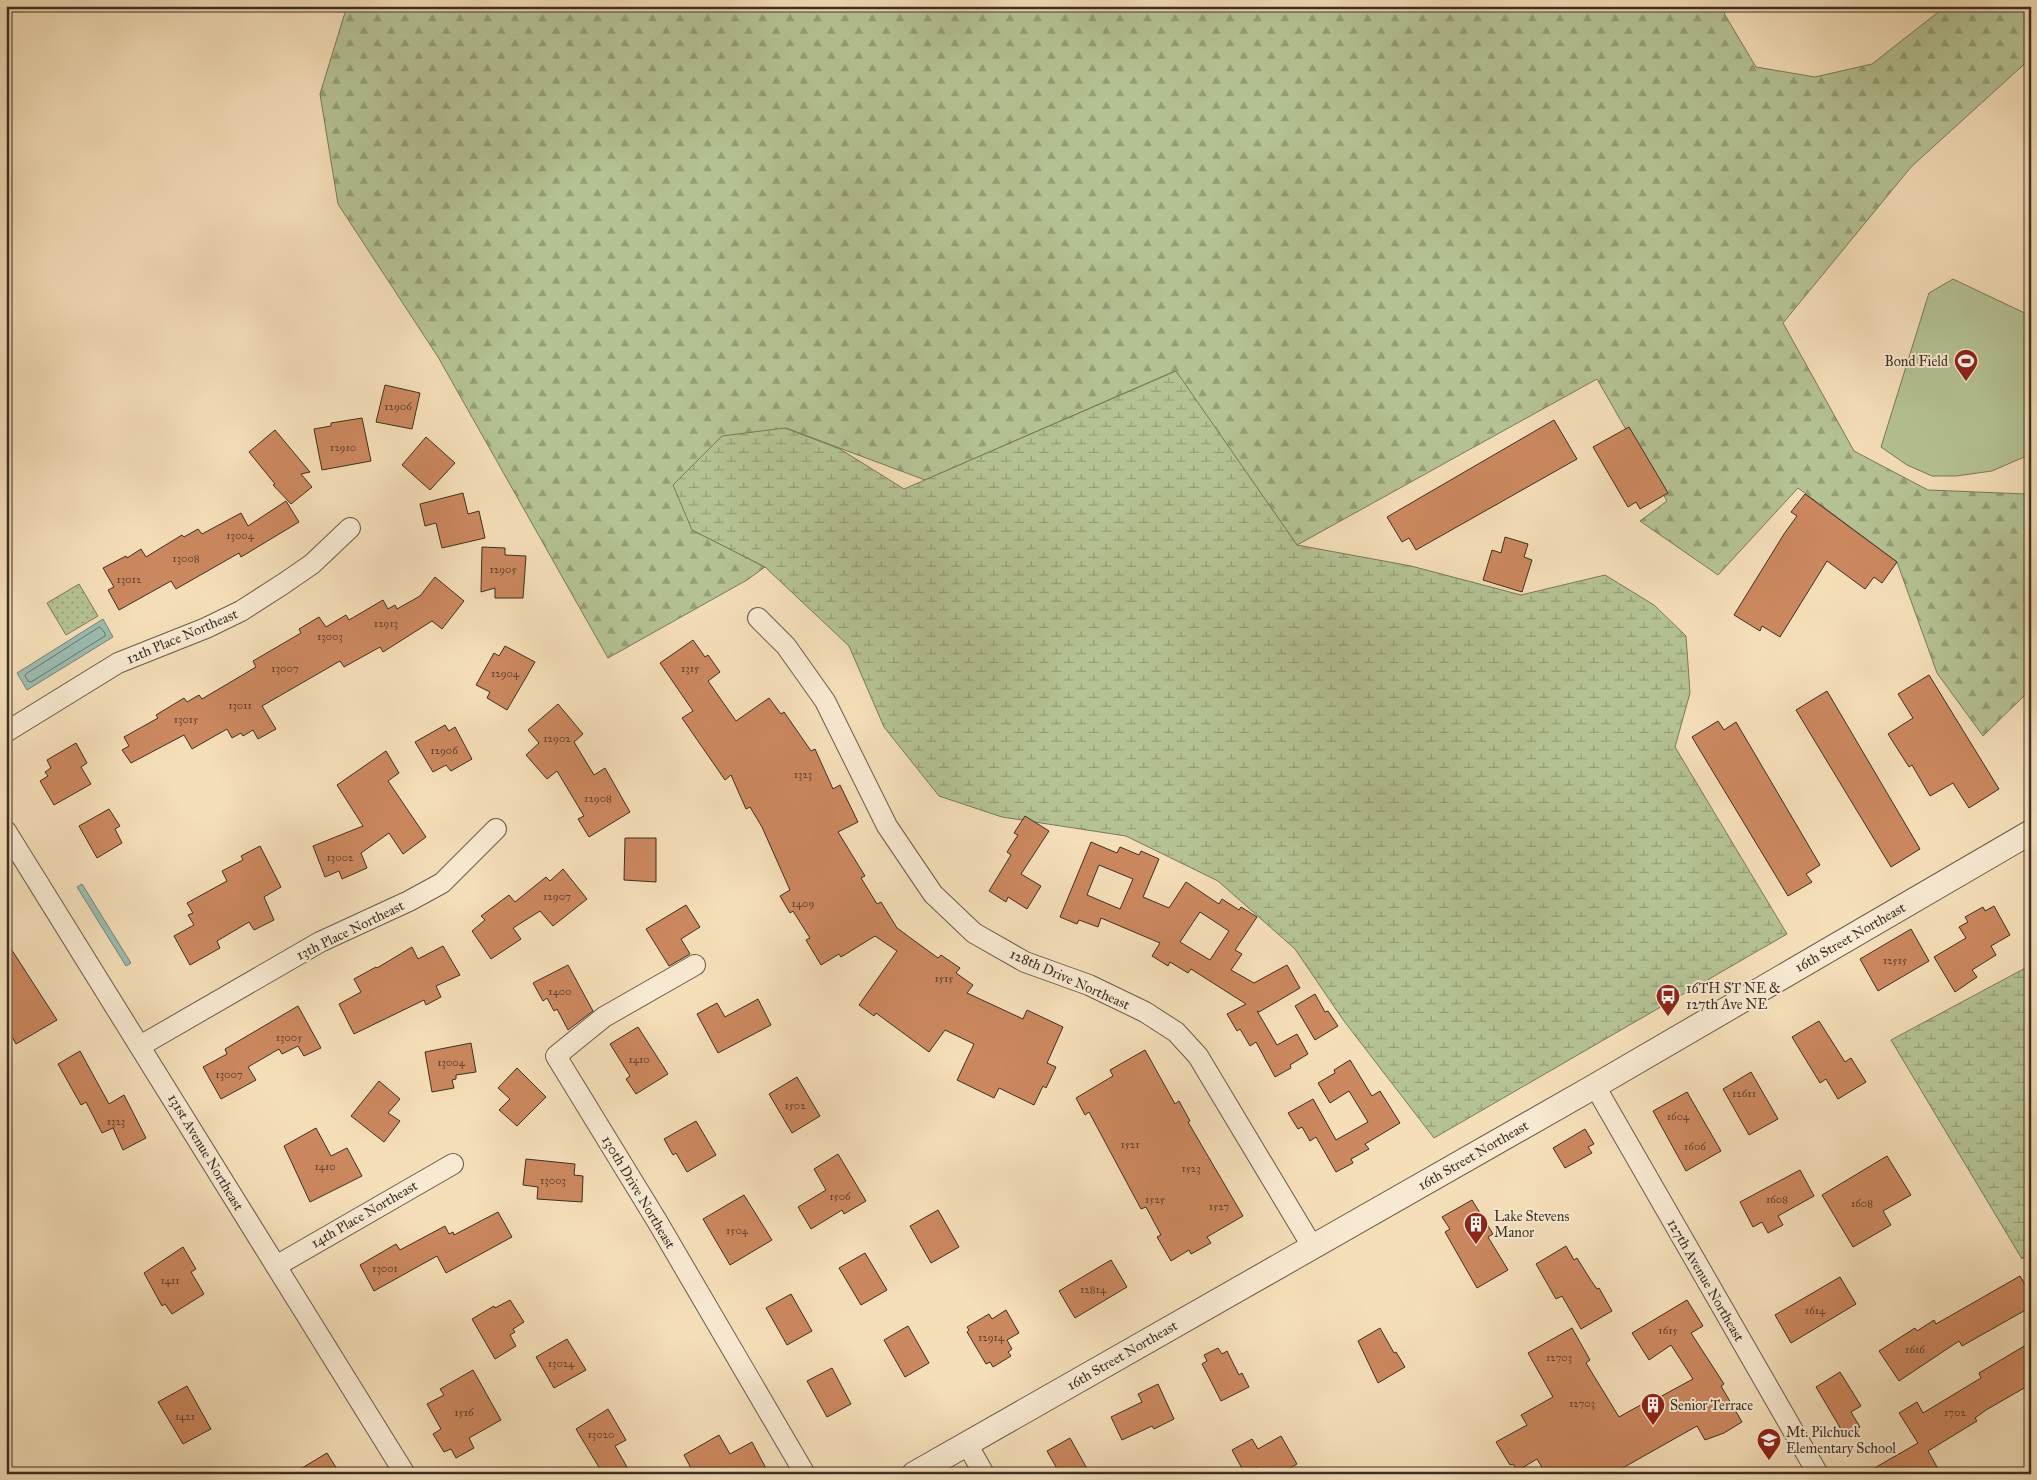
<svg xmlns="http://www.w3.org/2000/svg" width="2037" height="1480" font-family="'IM FELL Great Primer',serif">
  <defs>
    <pattern id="forest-firs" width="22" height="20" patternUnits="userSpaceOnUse" patternTransform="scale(1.25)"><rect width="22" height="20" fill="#b5c394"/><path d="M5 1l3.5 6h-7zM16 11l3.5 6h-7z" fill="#949f78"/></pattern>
    <pattern id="wetland-marsh" width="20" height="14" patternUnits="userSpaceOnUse" patternTransform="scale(1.25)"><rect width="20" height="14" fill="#b5c394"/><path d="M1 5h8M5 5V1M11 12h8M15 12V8" fill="none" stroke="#949f78"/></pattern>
    <pattern id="park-dots" width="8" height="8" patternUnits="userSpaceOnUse" patternTransform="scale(1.25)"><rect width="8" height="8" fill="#b5c394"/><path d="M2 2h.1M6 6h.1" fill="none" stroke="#949f78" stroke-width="1.8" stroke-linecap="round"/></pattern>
  </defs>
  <rect width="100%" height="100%" fill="#f5dfb9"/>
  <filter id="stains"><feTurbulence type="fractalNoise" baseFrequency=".004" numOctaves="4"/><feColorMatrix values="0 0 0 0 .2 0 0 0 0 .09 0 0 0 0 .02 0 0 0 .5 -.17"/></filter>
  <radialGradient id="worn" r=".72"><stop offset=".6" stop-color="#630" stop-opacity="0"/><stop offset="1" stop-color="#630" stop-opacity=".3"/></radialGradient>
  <polygon fill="url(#forest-firs)" stroke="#79795c" points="347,6 1722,6 1725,15 1756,67 1815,77 1872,64 1946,6 2031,6 2031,58 1911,167 1783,323 1854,451 1928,490 2026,494 2031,497 2031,689 1983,736 1937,673 1897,562 1798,488 1718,575 1640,521 1667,501 1597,379 1297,545 1175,371 925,480 786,428 692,530 765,567 747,580 608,658 438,357 338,204 320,94"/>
  <g fill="url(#wetland-marsh)" stroke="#79795c">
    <polygon points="1176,371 1297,545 1411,566 1521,595 1605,575 1654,605 1686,636 1690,693 1675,747 1787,934 1434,1138 1344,1021 1295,949 1218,881 1126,836 1002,817 939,796 884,727 849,646 765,567 692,530 673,485 722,436 785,428 840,449 904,489"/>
    <polygon points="2031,965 2031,1250 2022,1259 1891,1040"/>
  </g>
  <polygon fill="url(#park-dots)" stroke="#79795c" points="79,584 98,616 66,635 47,603"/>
  <polygon fill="#b5c394" stroke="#79795c" points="1953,279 2031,316 2031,454 1992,471 1956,476 1932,476 1907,465 1881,447 1929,293"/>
  <g fill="#9cbcb1" stroke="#768478">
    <polygon points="103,619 113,637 27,690 17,673"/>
    <polygon points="82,884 131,963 126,966 77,887"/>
  </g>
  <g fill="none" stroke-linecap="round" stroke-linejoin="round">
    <polygon stroke="#6c766a" stroke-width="1" points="100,627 105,633 105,636 31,682 28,681 25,676 26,674"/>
  </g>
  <g fill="#cc885f" stroke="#3d2f23" fill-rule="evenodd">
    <polygon points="385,385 420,393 412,429 376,422"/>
    <polygon points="362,418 371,461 322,470 314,429 331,426 331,423"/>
    <polygon points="1554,420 1577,459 1416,550 1409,538 1402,542 1387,517"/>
    <polygon points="1629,427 1668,493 1640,509 1636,502 1628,507 1593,447"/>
    <polygon points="275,430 310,472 301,474 312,487 291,504 273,485 275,484 249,452"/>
    <polygon points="426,437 455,463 430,490 402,465"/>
    <polygon points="463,493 468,514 479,511 485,538 442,548 436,523 425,526 420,504"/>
    <polygon points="1805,494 1897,562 1882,583 1874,577 1865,589 1827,561 1780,637 1762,626 1760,631 1734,615 1784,534 1797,516 1791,512"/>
    <polygon points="286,501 299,522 241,557 239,553 176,589 171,581 119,610 108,590 114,587 103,568 126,556 127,558 141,549 146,557 182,535 184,537 198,529 202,534 241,513 248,526"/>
    <polygon points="1505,537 1528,544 1524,557 1532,560 1522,592 1483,580 1492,550 1501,553"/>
    <polygon points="482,547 505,548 505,555 526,556 523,598 495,598 495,588 481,592"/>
    <polygon points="435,577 464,601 442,629 432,621 383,652 380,647 344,667 340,661 262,706 276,729 258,739 253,730 243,736 241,733 232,738 227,729 192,749 184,735 131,763 122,750 129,746 124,737 158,718 156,715 184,698 187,702 199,695 202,699 256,667 253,661 301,633 299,629 319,617 326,627 346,615 349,620 383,600 388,609 395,605 397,609 420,596"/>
    <polygon points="693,640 705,657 708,655 720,672 708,681 736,721 769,698 781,714 784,712 811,751 815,749 833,789 840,785 858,822 838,832 865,876 861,878 877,904 881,902 897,928 938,958 941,955 960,968 956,973 973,985 967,993 1023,1019 1027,1010 1063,1027 1047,1063 1056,1067 1046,1088 1043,1086 1034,1105 999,1088 994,1098 957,1080 974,1044 945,1030 929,1052 876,1013 874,1016 859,1005 897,951 875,936 841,957 839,954 821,965 806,940 810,938 793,911 790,913 780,896 790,890 762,827 750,807 746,809 731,775 725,780 682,718 693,711 660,663"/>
    <polygon points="505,646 535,662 507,710 487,698 490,692 476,685 494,653 499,656"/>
    <polygon points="1929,675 1999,789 1969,808 1953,783 1930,796 1912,765 1909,767 1888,734 1913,718 1898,694"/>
    <polygon points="1827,691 1920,849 1891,867 1796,710"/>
    <polygon points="558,704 583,734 574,742 594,775 605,768 630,812 589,837 578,819 584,816 557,771 547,779 526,755 539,743 528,730"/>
    <polygon points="1718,721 1724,730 1736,722 1820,865 1806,874 1812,882 1788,896 1692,737"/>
    <polygon points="445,725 449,731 455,727 472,759 451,771 446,765 433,772 415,742"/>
    <polygon points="76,743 87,763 81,767 91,784 54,805 40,781 48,776 45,772 51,768 47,760"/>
    <polygon points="386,751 399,773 388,781 426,837 403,854 389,833 361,853 367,868 342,879 339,871 325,877 313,846 363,826 337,785"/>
    <polygon points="109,809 120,826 115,829 122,843 97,858 79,826"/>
    <polygon points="1025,816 1049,831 1021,874 1041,886 1027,909 1008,897 1006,902 989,891 1011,855 1007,852 1018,835 1014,833"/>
    <polygon points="625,838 656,838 656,882 624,880"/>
    <path d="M 1091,842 L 1117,853 L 1120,847 L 1139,855 L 1141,851 L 1159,859 L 1143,897 L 1169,908 L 1186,882 L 1219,904 L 1222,899 L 1239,910 L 1241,907 L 1257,917 L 1235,950 L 1242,954 L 1231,970 L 1254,983 L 1287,965 L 1300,988 L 1259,1012 L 1257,1011 L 1277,1045 L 1297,1034 L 1308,1054 L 1290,1065 L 1291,1068 L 1275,1077 L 1256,1042 L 1250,1046 L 1240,1029 L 1237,1031 L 1227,1014 L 1246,1004 L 1191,969 L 1188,973 L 1170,962 L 1168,966 L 1152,956 L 1160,943 L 1101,918 L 1098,927 L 1079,920 L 1077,924 L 1060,917 ZM 1099,865 L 1133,879 L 1120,909 L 1087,895 ZM 1200,912 L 1229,931 L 1210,960 L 1180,942 Z"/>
    <polygon points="260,846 281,887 264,897 274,920 254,930 249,922 217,941 220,948 190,965 174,936 194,925 188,915 193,913 187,903 227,881 222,871 243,860 241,856"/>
    <polygon points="563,869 587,899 553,926 540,911 513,928 521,939 491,959 472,931 485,920 481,916 509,895 515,902 546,877 550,881"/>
    <polygon points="686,905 700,927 681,939 690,954 669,966 646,929"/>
    <polygon points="1994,906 2010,935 1991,946 1996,955 1972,970 1977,977 1955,992 1934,957 1966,938 1959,927 1968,922 1965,917 1983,907 1985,911"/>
    <polygon points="1911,929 1929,961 1878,991 1860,959"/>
    <polygon points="6,941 57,1020 16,1044 6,1026"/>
    <polygon points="443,946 460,975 436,986 441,997 426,1005 424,1000 354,1034 339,1004 361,992 354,979 376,967 377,968 412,947 418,959"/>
    <polygon points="568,965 593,1011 568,1030 557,1009 554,1011 547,998 543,1001 533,983"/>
    <polygon points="1315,994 1325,1012 1328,1011 1338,1026 1315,1040 1295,1006"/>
    <polygon points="758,999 771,1025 718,1053 697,1014 717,1003 725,1017"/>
    <polygon points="298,1006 321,1048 304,1056 298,1046 282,1054 279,1049 248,1067 256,1080 221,1099 203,1067 227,1054 225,1049"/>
    <polygon points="1819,1021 1845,1062 1851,1058 1866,1082 1838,1099 1826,1079 1820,1083 1792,1037"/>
    <polygon points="638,1027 668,1074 636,1094 626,1079 630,1076 610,1044"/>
    <polygon points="471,1043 476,1072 456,1075 456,1079 452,1080 454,1088 432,1092 425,1052"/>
    <polygon points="1145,1050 1175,1104 1179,1101 1190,1121 1188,1122 1243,1216 1207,1237 1211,1243 1191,1254 1189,1250 1171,1261 1157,1237 1161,1235 1146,1207 1141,1209 1089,1112 1085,1115 1076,1098 1113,1076 1110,1070"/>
    <polygon points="80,1051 109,1104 124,1095 146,1138 123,1150 113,1128 102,1133 86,1102 81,1105 58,1064"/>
    <polygon points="1350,1060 1372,1096 1380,1091 1400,1123 1365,1144 1369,1149 1351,1159 1353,1163 1336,1172 1316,1137 1310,1141 1302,1127 1298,1129 1288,1113 1313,1099 1336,1140 1368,1122 1349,1091 1330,1103 1318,1083 1335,1073 1334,1070"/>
    <polygon points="517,1068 546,1097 517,1126 499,1110 510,1099 498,1088"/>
    <polygon points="1751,1072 1778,1119 1749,1135 1723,1089"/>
    <polygon points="797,1077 820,1116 792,1133 769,1094"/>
    <polygon points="379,1081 400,1099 388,1113 400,1121 384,1142 351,1116"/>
    <polygon points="1687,1092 1721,1151 1686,1171 1653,1111"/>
    <polygon points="696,1121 716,1155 687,1172 676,1153 673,1155 664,1139"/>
    <polygon points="316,1128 331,1156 347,1148 362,1176 310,1202 284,1146"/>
    <polygon points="1585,1129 1594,1144 1588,1147 1592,1153 1565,1168 1553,1148"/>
    <polygon points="838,1154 866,1201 844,1214 842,1210 811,1229 798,1207 826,1190 814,1169"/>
    <polygon points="1887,1156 1911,1195 1883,1211 1891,1225 1853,1247 1822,1195"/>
    <polygon points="526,1159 575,1164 574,1175 583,1176 582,1202 537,1199 538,1187 523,1185"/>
    <polygon points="1800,1170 1814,1196 1778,1216 1783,1225 1768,1233 1762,1222 1753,1227 1740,1202"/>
    <polygon points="744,1195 772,1240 730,1265 703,1219"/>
    <polygon points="1472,1200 1493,1234 1488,1237 1508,1270 1477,1288 1445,1232 1450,1229 1442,1217"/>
    <polygon points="938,1210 959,1247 931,1263 910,1226"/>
    <polygon points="498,1212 512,1237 446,1273 437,1256 374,1291 360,1265 396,1244 400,1250 445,1226 449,1234 453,1232 454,1235"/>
    <polygon points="1566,1246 1574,1260 1577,1258 1590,1279 1597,1289 1599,1288 1612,1311 1581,1329 1562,1296 1556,1299 1536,1264"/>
    <polygon points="183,1247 196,1269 191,1272 204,1294 172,1314 165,1304 162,1306 144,1273"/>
    <polygon points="865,1253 887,1290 861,1305 839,1268"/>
    <polygon points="1111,1260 1127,1287 1075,1318 1059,1291"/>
    <polygon points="2020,1276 2031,1295 2031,1307 1962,1346 1959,1341 1899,1381 1879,1351 1915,1328 1917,1331 1934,1320 1936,1324"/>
    <polygon points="1840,1277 1856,1304 1791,1343 1775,1315"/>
    <polygon points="791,1294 812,1331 787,1345 766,1308"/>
    <polygon points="510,1300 524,1322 513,1329 515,1332 510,1335 516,1346 495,1359 472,1319 494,1306 495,1308"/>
    <polygon points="1687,1300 1703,1326 1691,1333 1724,1384 1721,1386 1742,1422 1724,1433 1705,1440 1697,1426 1612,1474 1546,1474 1537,1459 1517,1471 1513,1464 1510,1465 1496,1442 1527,1425 1521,1415 1553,1397 1528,1353 1572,1328 1590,1360 1586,1363 1619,1417 1646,1402 1647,1404 1693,1379 1671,1345 1649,1360 1632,1333"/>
    <polygon points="1006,1310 1019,1333 1007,1340 1012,1349 1008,1352 1011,1356 993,1367 990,1362 986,1364 967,1332 969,1330 967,1327 989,1314 992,1319"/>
    <polygon points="908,1326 929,1363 905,1377 884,1340"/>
    <polygon points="1380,1328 1394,1353 1396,1352 1405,1367 1378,1383 1358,1341"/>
    <polygon points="567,1339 586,1370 554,1388 536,1357"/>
    <polygon points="2031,1342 2031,1384 1986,1410 1975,1418 1977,1421 1928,1451 1941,1474 1864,1474 1918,1443 1899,1413 1917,1402 1923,1413 1981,1378 1979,1373"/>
    <polygon points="1218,1348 1222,1354 1227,1351 1239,1375 1242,1373 1249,1387 1221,1401 1202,1364 1207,1361 1204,1355"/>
    <polygon points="832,1368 851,1404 827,1417 807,1381"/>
    <polygon points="473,1370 501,1420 469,1438 474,1448 456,1458 451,1449 444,1452 433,1434 441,1429 427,1404 444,1395 440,1389"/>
    <polygon points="1840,1372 1861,1406 1851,1412 1860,1427 1845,1436 1816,1387"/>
    <polygon points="1158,1384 1174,1419 1154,1429 1152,1426 1122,1440 1111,1417 1142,1402 1138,1394"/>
    <polygon points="187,1386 211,1429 183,1444 158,1402"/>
    <polygon points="608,1409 626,1440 615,1446 631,1474 603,1474 576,1429"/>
    <polygon points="719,1435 730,1454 752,1442 769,1474 694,1474 684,1455"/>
    <polygon points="1281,1436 1297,1464 1280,1474 1260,1474 1257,1467 1245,1474 1232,1450 1252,1439 1258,1449"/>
    <polygon points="1070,1438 1090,1474 1060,1474 1047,1451"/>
    <polygon points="327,1453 340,1474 292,1474"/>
  </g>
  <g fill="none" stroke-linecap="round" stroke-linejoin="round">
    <defs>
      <g id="minor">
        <polyline points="758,618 786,646 825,701 887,826 933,894 974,933 1025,962 1089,985 1145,1012 1176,1032 1198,1056 1312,1246"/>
        <polyline points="6,732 118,663 206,628 241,611 283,584 312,564 350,528"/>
        <polyline points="6,831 405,1474"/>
        <polyline points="695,965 604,1017 556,1056 657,1221 805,1474"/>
        <polyline points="140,1046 320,942 409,901 442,883 496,829"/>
        <polyline points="1595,1086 1818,1474"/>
        <polyline points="276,1266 453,1164"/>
        <polyline points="967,1444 984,1474"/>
      </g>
      <polyline id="tertiary" points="914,1474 1595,1086 2031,832"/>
    </defs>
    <use href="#minor" stroke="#6b5b48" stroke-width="22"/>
    <use href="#tertiary" stroke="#6b5b48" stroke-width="26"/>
    <use href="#minor" stroke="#f8ead2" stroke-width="20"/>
    <use href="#tertiary" stroke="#f8ead2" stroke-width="24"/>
  </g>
  <defs>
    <symbol id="stadium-pin" viewBox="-11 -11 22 30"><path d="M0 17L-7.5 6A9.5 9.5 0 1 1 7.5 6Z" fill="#8f2418" stroke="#f8ead2"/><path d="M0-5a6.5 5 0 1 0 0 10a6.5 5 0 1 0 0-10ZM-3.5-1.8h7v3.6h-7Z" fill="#fff"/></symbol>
    <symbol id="bus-pin" viewBox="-11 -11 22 30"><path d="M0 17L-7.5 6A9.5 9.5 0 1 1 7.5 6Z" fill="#8f2418" stroke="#f8ead2"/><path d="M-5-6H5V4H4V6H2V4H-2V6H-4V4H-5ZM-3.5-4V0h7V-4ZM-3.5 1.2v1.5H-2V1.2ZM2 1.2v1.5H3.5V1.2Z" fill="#fff"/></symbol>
    <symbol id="building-pin" viewBox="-11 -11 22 30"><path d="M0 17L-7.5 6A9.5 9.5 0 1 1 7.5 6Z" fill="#8f2418" stroke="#f8ead2"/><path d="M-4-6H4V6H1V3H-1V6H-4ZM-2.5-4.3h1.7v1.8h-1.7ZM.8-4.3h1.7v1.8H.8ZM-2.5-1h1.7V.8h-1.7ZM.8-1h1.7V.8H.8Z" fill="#fff"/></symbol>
    <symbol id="school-pin" viewBox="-11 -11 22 30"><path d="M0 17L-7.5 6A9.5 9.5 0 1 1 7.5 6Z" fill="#8f2418" stroke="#f8ead2"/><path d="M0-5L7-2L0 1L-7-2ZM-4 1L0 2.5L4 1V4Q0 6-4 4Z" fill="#fff"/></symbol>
  </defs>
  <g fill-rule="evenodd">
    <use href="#stadium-pin" x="1952" y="347" width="28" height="38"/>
    <use href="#bus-pin" x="1654" y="982" width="28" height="38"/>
    <use href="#building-pin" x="1462" y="1210" width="28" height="38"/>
    <use href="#building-pin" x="1639" y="1391" width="28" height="38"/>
    <use href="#school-pin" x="1755" y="1426" width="28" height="38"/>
  </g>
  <g text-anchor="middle" stroke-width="4" stroke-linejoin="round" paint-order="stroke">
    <g font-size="11" fill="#614532">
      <text x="398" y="410">12906</text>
      <text x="343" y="451">12910</text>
      <text x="240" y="539">13004</text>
      <text x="186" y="562">13008</text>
      <text x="503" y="573">12905</text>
      <text x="129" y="583">13012</text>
      <text x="386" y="627">12913</text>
      <text x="330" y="640">13003</text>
      <text x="285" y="672">13007</text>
      <text x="690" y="672">1315</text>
      <text x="505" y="677">12904</text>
      <text x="240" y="709">13011</text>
      <text x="186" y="723">13015</text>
      <text x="557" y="742">12902</text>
      <text x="444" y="754">12906</text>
      <text x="803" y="778">1323</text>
      <text x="598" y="802">12908</text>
      <text x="340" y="861">13002</text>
      <text x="557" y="900">12907</text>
      <text x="803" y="907">1409</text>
      <text x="1895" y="964">12515</text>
      <text x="944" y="982">1515</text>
      <text x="560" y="995">1400</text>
      <text x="289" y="1041">13005</text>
      <text x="639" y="1063">1410</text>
      <text x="451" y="1066">13004</text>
      <text x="229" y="1078">13007</text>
      <text x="1744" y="1097">12611</text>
      <text x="795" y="1109">1502</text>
      <text x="1678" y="1120">1604</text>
      <text x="116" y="1125">1323</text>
      <text x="1130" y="1148">1521</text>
      <text x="1695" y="1150">1606</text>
      <text x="325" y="1170">1410</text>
      <text x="1191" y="1172">1523</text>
      <text x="553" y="1184">13003</text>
      <text x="840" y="1200">1506</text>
      <text x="1155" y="1203">1525</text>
      <text x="1777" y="1203">1608</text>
      <text x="1862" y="1207">1608</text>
      <text x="1219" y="1210">1527</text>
      <text x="737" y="1234">1504</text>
      <text x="385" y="1272">13001</text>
      <text x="170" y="1284">1411</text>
      <text x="1093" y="1293">12814</text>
      <text x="1815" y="1314">1614</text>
      <text x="1668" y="1334">1615</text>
      <text x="991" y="1341">12914</text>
      <text x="1915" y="1353">1616</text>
      <text x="1559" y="1361">12703</text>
      <text x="561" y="1367">13024</text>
      <text x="1582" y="1407">12703</text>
      <text x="464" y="1416">1516</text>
      <text x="1955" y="1416">1702</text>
      <text x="185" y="1420">1421</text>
      <text x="601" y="1438">13020</text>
    </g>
    <g font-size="14" fill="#3d2f23" stroke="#f8ead2" text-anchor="start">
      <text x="1948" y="366" text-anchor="end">Bond Field</text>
      <text x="1686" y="993">16TH ST NE &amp;<tspan x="1686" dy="16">127th Ave NE</tspan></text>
      <text x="1494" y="1221">Lake Stevens<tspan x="1494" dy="16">Manor</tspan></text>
      <text x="1670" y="1410">Senior Terrace</text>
      <text x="1786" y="1437">Mt. Pilchuck<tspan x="1786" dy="16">Elementary School</tspan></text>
    </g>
    <g font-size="14" fill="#3d2f23" stroke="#f8ead2">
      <text transform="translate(182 636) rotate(-23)" y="5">12th Place Northeast</text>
      <text transform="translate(350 930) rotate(-26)" y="5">13th Place Northeast</text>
      <text transform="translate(1850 937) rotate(-30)" y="5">16th Street Northeast</text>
      <text transform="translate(1070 979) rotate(24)" y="5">128th Drive Northeast</text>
      <text transform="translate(206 1152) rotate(59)" y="5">131st Avenue Northeast</text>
      <text transform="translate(1473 1155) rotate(-30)" y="5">16th Street Northeast</text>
      <text transform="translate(639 1192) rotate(59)" y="5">130th Drive Northeast</text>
      <text transform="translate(364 1214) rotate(-30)" y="5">14th Place Northeast</text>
      <text transform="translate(1706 1280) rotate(60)" y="5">127th Avenue Northeast</text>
      <text transform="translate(1122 1355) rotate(-30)" y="5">16th Street Northeast</text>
    </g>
  </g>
  <rect width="2037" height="1480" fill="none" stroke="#f5dfb9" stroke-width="25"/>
  <rect x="8" y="8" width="2022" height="1465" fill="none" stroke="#3d2f23" stroke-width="2.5"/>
  <rect x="12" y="12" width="2012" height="1455" fill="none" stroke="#3d2f23"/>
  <rect width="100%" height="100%" filter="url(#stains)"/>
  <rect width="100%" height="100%" fill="url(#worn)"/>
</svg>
